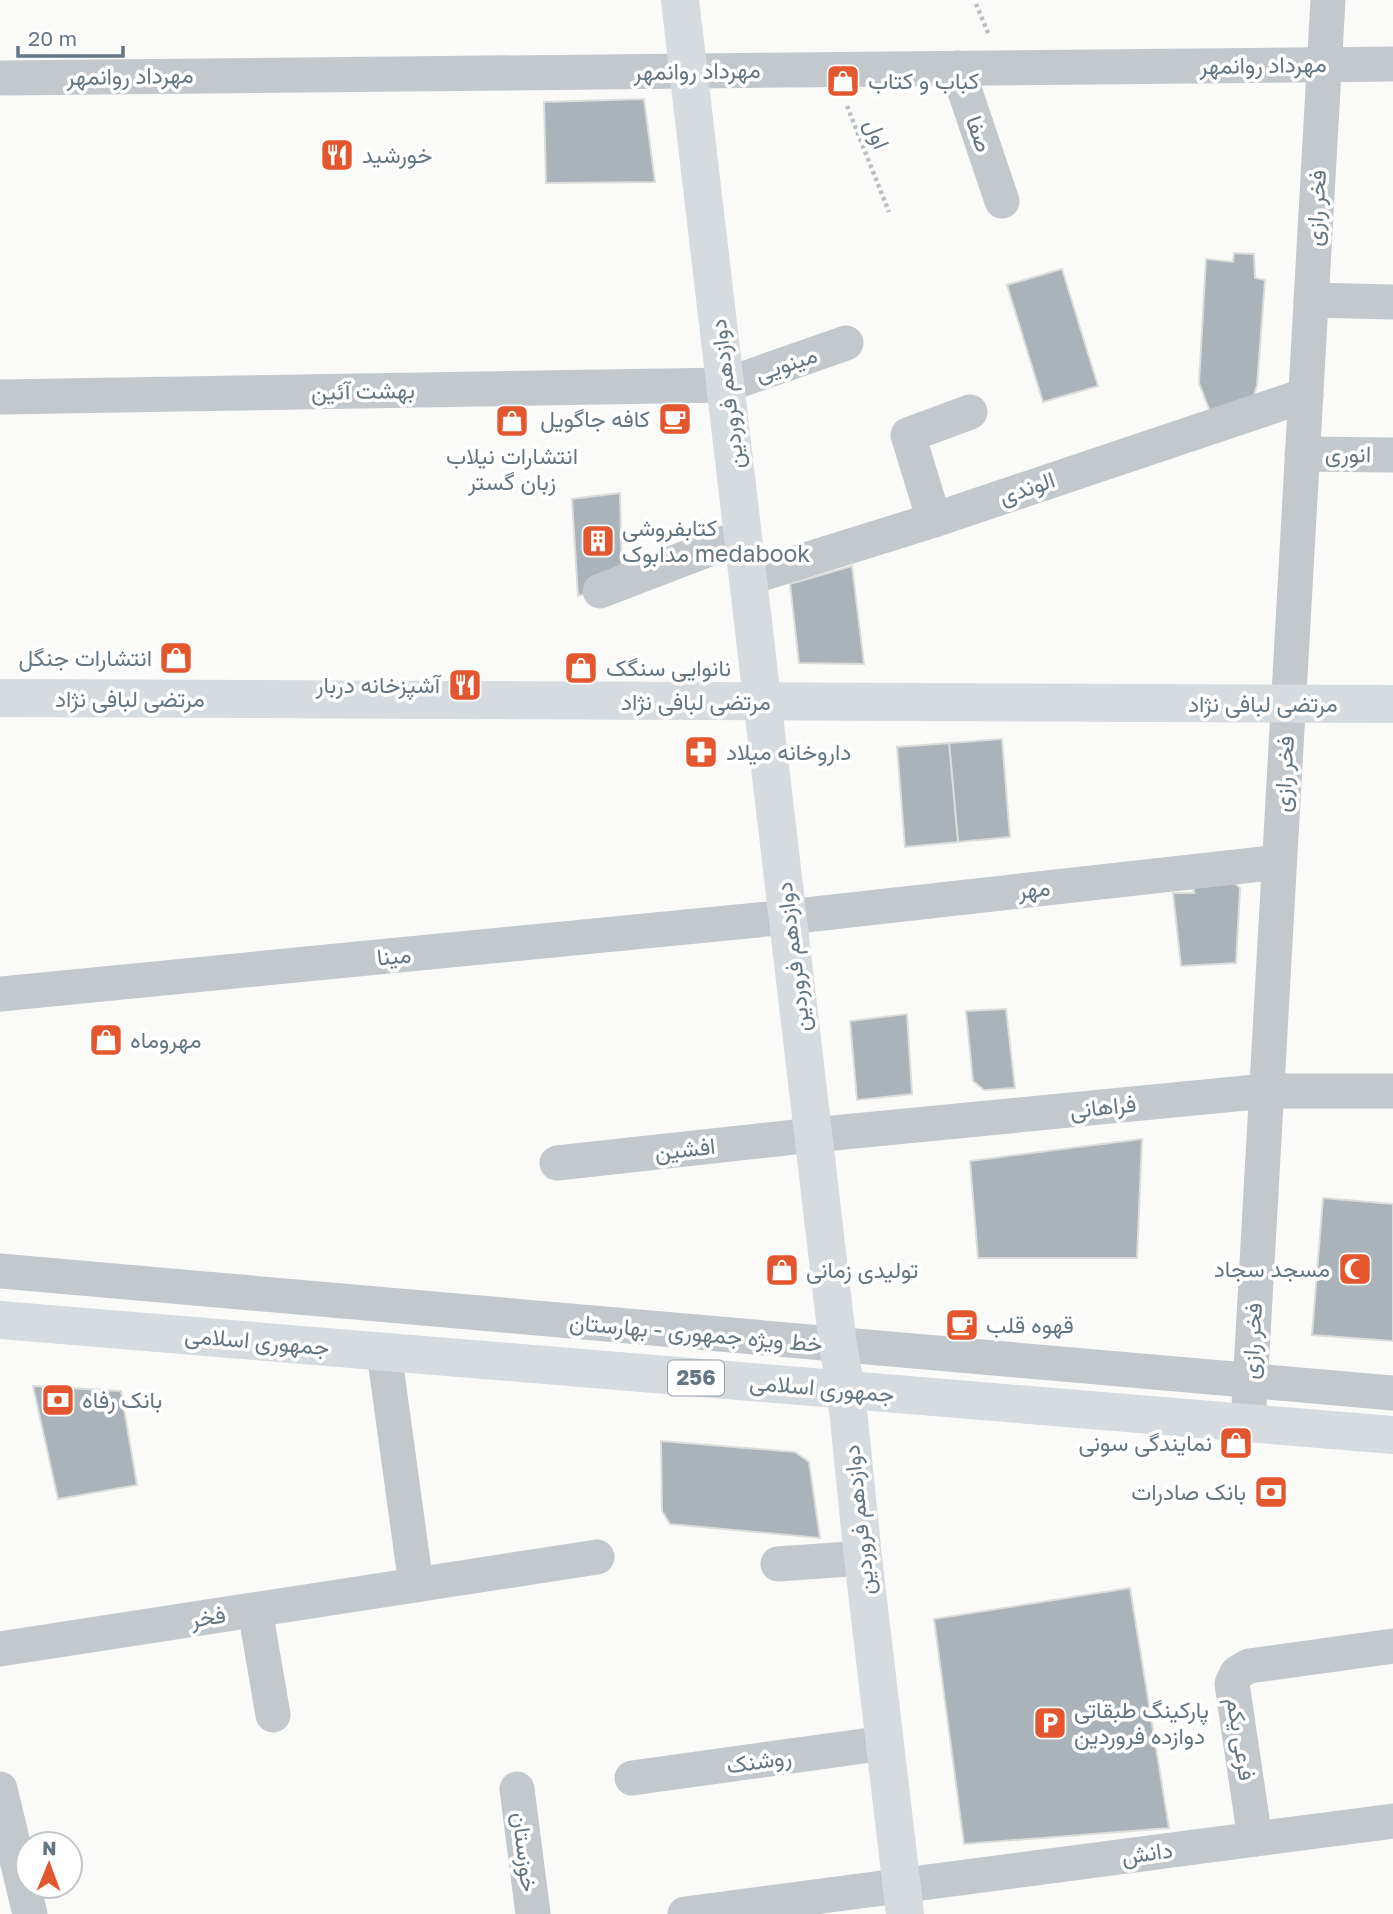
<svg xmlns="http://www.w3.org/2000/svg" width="1393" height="1914" font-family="'Golos Text',Vazirmatn,sans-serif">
  <rect width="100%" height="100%" fill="#fafaf8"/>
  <g fill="#aab3b9" stroke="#dcdcda" stroke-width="2">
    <polygon points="644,99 655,182 546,183 544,102"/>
    <polygon points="1234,253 1254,254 1255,278 1265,280 1257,385 1251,404 1211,414 1199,383 1206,259 1233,262"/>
    <polygon points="1062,269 1098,386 1043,402 1007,285"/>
    <polygon points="620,493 622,583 578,596 572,499"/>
    <polygon points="852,566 864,664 799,663 790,584"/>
    <polygon points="1002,739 1010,837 958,842 949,743"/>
    <polygon points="949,743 958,842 905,847 897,747"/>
    <polygon points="1233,882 1240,888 1236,963 1181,966 1173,893 1194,893 1193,886"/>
    <polygon points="1006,1009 1015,1088 984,1090 973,1081 966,1011"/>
    <polygon points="907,1014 912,1094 857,1100 850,1021"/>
    <polygon points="1142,1139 1137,1258 978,1258 970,1161"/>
    <polygon points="1323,1198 1393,1204 1393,1341 1312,1335"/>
    <polygon points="33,1386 121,1391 137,1485 58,1499"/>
    <polygon points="661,1441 795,1452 809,1462 820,1538 670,1524 662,1511"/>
    <polygon points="1130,1588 1169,1828 964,1844 934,1619"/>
  </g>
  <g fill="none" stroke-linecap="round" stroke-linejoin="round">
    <g stroke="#bbbfc2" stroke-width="4.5" stroke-dasharray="3.5 3.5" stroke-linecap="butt">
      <polyline points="976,4 989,35"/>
      <polyline points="847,106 889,212"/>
    </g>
    <g stroke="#c3c8cc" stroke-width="35">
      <polyline points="957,68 1002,201"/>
      <polyline points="0,78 1393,64"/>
      <polyline points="1311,300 1393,302"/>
      <polyline points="0,397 726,385 846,343"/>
      <polyline points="1302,454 1393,455"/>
      <polyline points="934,520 908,435 970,412"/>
      <polyline points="748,578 934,520 1306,395"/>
      <polyline points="600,591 743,536"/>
      <polyline points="0,994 788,917 1279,862"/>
      <polyline points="557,1163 813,1135 1266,1091 1393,1091"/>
      <polyline points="0,1271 1393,1393"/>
      <polyline points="384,1352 416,1585"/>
      <polyline points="1248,1423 1328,0"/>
      <polyline points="778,1564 863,1558"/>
      <polyline points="255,1610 273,1715"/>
      <polyline points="0,1649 597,1557"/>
      <polyline points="632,1778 885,1743"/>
      <polyline points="0,1789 30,1914"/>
      <polyline points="517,1789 533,1914"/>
      <polyline points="1255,1839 1232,1684 1237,1673 1249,1666 1393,1646"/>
      <polyline points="685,1914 1393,1821"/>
    </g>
    <g stroke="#d6dbdf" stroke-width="38">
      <polyline points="680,0 838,1346 846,1390 863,1558 905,1914"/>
      <polyline points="0,698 1393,704"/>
      <polyline points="0,1320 1393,1435"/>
    </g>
  </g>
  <defs>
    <symbol id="shop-square" viewBox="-11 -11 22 22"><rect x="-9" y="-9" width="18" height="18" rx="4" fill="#e4572e" stroke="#fff"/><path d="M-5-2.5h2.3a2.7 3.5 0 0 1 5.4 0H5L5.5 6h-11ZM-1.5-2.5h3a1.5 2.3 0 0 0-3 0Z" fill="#fff"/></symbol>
    <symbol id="restaurant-square" viewBox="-11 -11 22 22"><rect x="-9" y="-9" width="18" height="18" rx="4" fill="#e4572e" stroke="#fff"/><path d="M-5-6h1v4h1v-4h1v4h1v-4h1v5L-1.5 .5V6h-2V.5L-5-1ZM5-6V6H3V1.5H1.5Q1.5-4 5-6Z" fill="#fff"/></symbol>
    <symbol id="cafe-square" viewBox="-11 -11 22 22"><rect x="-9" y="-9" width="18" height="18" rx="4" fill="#e4572e" stroke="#fff"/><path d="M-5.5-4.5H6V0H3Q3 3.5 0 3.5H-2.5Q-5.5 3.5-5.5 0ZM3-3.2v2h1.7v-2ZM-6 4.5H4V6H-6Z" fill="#fff"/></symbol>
    <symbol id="building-square" viewBox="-11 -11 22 22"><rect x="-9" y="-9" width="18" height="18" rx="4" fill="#e4572e" stroke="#fff"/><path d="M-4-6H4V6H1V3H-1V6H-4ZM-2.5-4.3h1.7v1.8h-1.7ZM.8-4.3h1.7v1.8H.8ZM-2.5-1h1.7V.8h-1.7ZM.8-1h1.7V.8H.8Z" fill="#fff"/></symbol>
    <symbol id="pharmacy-square" viewBox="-11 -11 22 22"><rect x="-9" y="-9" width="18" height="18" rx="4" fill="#e4572e" stroke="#fff"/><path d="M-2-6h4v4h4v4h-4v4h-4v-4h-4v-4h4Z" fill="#fff"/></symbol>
    <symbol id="mosque-square" viewBox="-11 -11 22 22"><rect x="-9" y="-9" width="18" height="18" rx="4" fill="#e4572e" stroke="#fff"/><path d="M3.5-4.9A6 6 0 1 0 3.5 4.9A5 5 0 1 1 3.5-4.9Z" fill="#fff"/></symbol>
    <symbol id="bank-square" viewBox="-11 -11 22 22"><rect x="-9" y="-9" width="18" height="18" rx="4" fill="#e4572e" stroke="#fff"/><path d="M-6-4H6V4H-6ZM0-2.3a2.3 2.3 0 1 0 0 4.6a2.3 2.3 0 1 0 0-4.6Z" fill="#fff"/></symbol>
    <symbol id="parking-square" viewBox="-11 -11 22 22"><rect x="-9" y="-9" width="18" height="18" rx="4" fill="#e4572e" stroke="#fff"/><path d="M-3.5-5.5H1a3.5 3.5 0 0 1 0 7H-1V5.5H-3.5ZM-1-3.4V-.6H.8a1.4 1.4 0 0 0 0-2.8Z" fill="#fff"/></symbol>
  </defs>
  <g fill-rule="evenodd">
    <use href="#shop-square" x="824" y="62" width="38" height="38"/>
    <use href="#restaurant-square" x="318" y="136" width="38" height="38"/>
    <use href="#cafe-square" x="656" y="400" width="38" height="38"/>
    <use href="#shop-square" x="493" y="402" width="38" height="38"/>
    <use href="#building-square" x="579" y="522" width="38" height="38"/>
    <use href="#shop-square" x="157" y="639" width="38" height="38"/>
    <use href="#shop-square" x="562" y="649" width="38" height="38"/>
    <use href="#restaurant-square" x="446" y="666" width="38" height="38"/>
    <use href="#pharmacy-square" x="682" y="733" width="38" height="38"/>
    <use href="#shop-square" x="87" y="1021" width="38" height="38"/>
    <use href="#mosque-square" x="1336" y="1250" width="38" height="38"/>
    <use href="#shop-square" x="763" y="1251" width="38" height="38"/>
    <use href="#cafe-square" x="943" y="1306" width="38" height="38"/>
    <use href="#bank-square" x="39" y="1381" width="38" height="38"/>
    <use href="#shop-square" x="1217" y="1424" width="38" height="38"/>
    <use href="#bank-square" x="1252" y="1473" width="38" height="38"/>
    <use href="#parking-square" x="1031" y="1704" width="38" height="38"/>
  </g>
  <g text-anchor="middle" stroke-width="7" stroke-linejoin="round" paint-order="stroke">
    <rect fill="#fff" stroke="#939fa8" stroke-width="2" x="668" y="1360.5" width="56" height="35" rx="5"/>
    <g font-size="21" font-weight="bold" fill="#657683">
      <text x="696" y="1385">256</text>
    </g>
    <g font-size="23" fill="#657683" stroke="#fff">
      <text transform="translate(1263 65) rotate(-1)" y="8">مهرداد روانمهر</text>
      <text transform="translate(697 71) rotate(-1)" y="8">مهرداد روانمهر</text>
      <text transform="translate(130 76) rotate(-1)" y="8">مهرداد روانمهر</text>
      <text transform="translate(877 134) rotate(68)" y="8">اول</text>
      <text transform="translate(979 134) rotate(71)" y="8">صفا</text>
      <text transform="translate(1316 208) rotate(-87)" y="8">فخر رازی</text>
      <text transform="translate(786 364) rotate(-19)" y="8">مینویی</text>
      <text transform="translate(363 391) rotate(-1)" y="8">بهشت آئین</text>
      <text transform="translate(727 394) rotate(-97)" y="8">دوازدهم فروردین</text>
      <text transform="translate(1348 454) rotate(1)" y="8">انوری</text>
      <text transform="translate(1027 488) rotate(-19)" y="8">الوندی</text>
      <text x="130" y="707">مرتضی لبافی نژاد</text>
      <text x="696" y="710">مرتضی لبافی نژاد</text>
      <text x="1263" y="712">مرتضی لبافی نژاد</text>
      <text transform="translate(1284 774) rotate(-87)" y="8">فخر رازی</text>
      <text transform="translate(1034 889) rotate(-6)" y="8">مهر</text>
      <text transform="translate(394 956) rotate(-6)" y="8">مینا</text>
      <text transform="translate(793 957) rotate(-97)" y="8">دوازدهم فروردین</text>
      <text transform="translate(1103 1107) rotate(-6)" y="8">فراهانی</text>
      <text transform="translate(685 1149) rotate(-6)" y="8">افشین</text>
      <text transform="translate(696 1333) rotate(5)" y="8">خط ویژه جمهوری - بهارستان</text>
      <text transform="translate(257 1341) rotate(5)" y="8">جمهوری اسلامی</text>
      <text transform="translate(1252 1341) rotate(-87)" y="8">فخر رازی</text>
      <text transform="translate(822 1388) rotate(5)" y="8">جمهوری اسلامی</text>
      <text transform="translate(859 1520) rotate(-96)" y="8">دوازدهم فروردین</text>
      <text transform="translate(208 1617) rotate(-9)" y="8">فخر</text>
      <text transform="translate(1241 1739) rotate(81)" y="8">فرعی یکم</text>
      <text transform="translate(759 1761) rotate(-8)" y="8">روشنک</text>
      <text transform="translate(525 1852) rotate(83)" y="8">خوزستان</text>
      <text transform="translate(1147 1853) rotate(-8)" y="8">دانش</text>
    </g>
    <g font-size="23" fill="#657683" stroke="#fff" text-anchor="start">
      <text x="868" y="89">کباب و کتاب</text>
      <text x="362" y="163">خورشید</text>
      <text x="650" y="427" text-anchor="end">کافه جاگویل</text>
      <text x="512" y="464" text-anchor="middle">انتشارات نیلاب<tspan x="512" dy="26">زبان گستر</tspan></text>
      <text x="622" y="536">کتابفروشی<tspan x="622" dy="26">مدابوک medabook</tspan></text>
      <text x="152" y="666" text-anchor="end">انتشارات جنگل</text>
      <text x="606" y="676">نانوایی سنگک</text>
      <text x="440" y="693" text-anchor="end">آشپزخانه دربار</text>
      <text x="726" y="760">داروخانه میلاد</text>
      <text x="130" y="1048">مهروماه</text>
      <text x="1330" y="1277" text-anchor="end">مسجد سجاد</text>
      <text x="806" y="1278">تولیدی زمانی</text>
      <text x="986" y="1333">قهوه قلب</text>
      <text x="82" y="1408">بانک رفاه</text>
      <text x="1212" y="1451" text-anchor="end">نمایندگی سونی</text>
      <text x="1246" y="1500" text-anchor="end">بانک صادرات</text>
      <text x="1074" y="1718">پارکینگ طبقاتی<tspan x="1074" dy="26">دوازده فروردین</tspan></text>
    </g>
  </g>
  <g transform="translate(49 1865) rotate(1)"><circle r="33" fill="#ffffff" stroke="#c1c8cd" stroke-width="2"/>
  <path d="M0-5L12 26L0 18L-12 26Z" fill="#e4572e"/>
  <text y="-10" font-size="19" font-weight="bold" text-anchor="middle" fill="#657683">N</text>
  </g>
  <path d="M18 46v10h105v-10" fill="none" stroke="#657683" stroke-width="3.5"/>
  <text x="28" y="46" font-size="21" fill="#657683" stroke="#ffffff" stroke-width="5" paint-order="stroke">20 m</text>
</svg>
